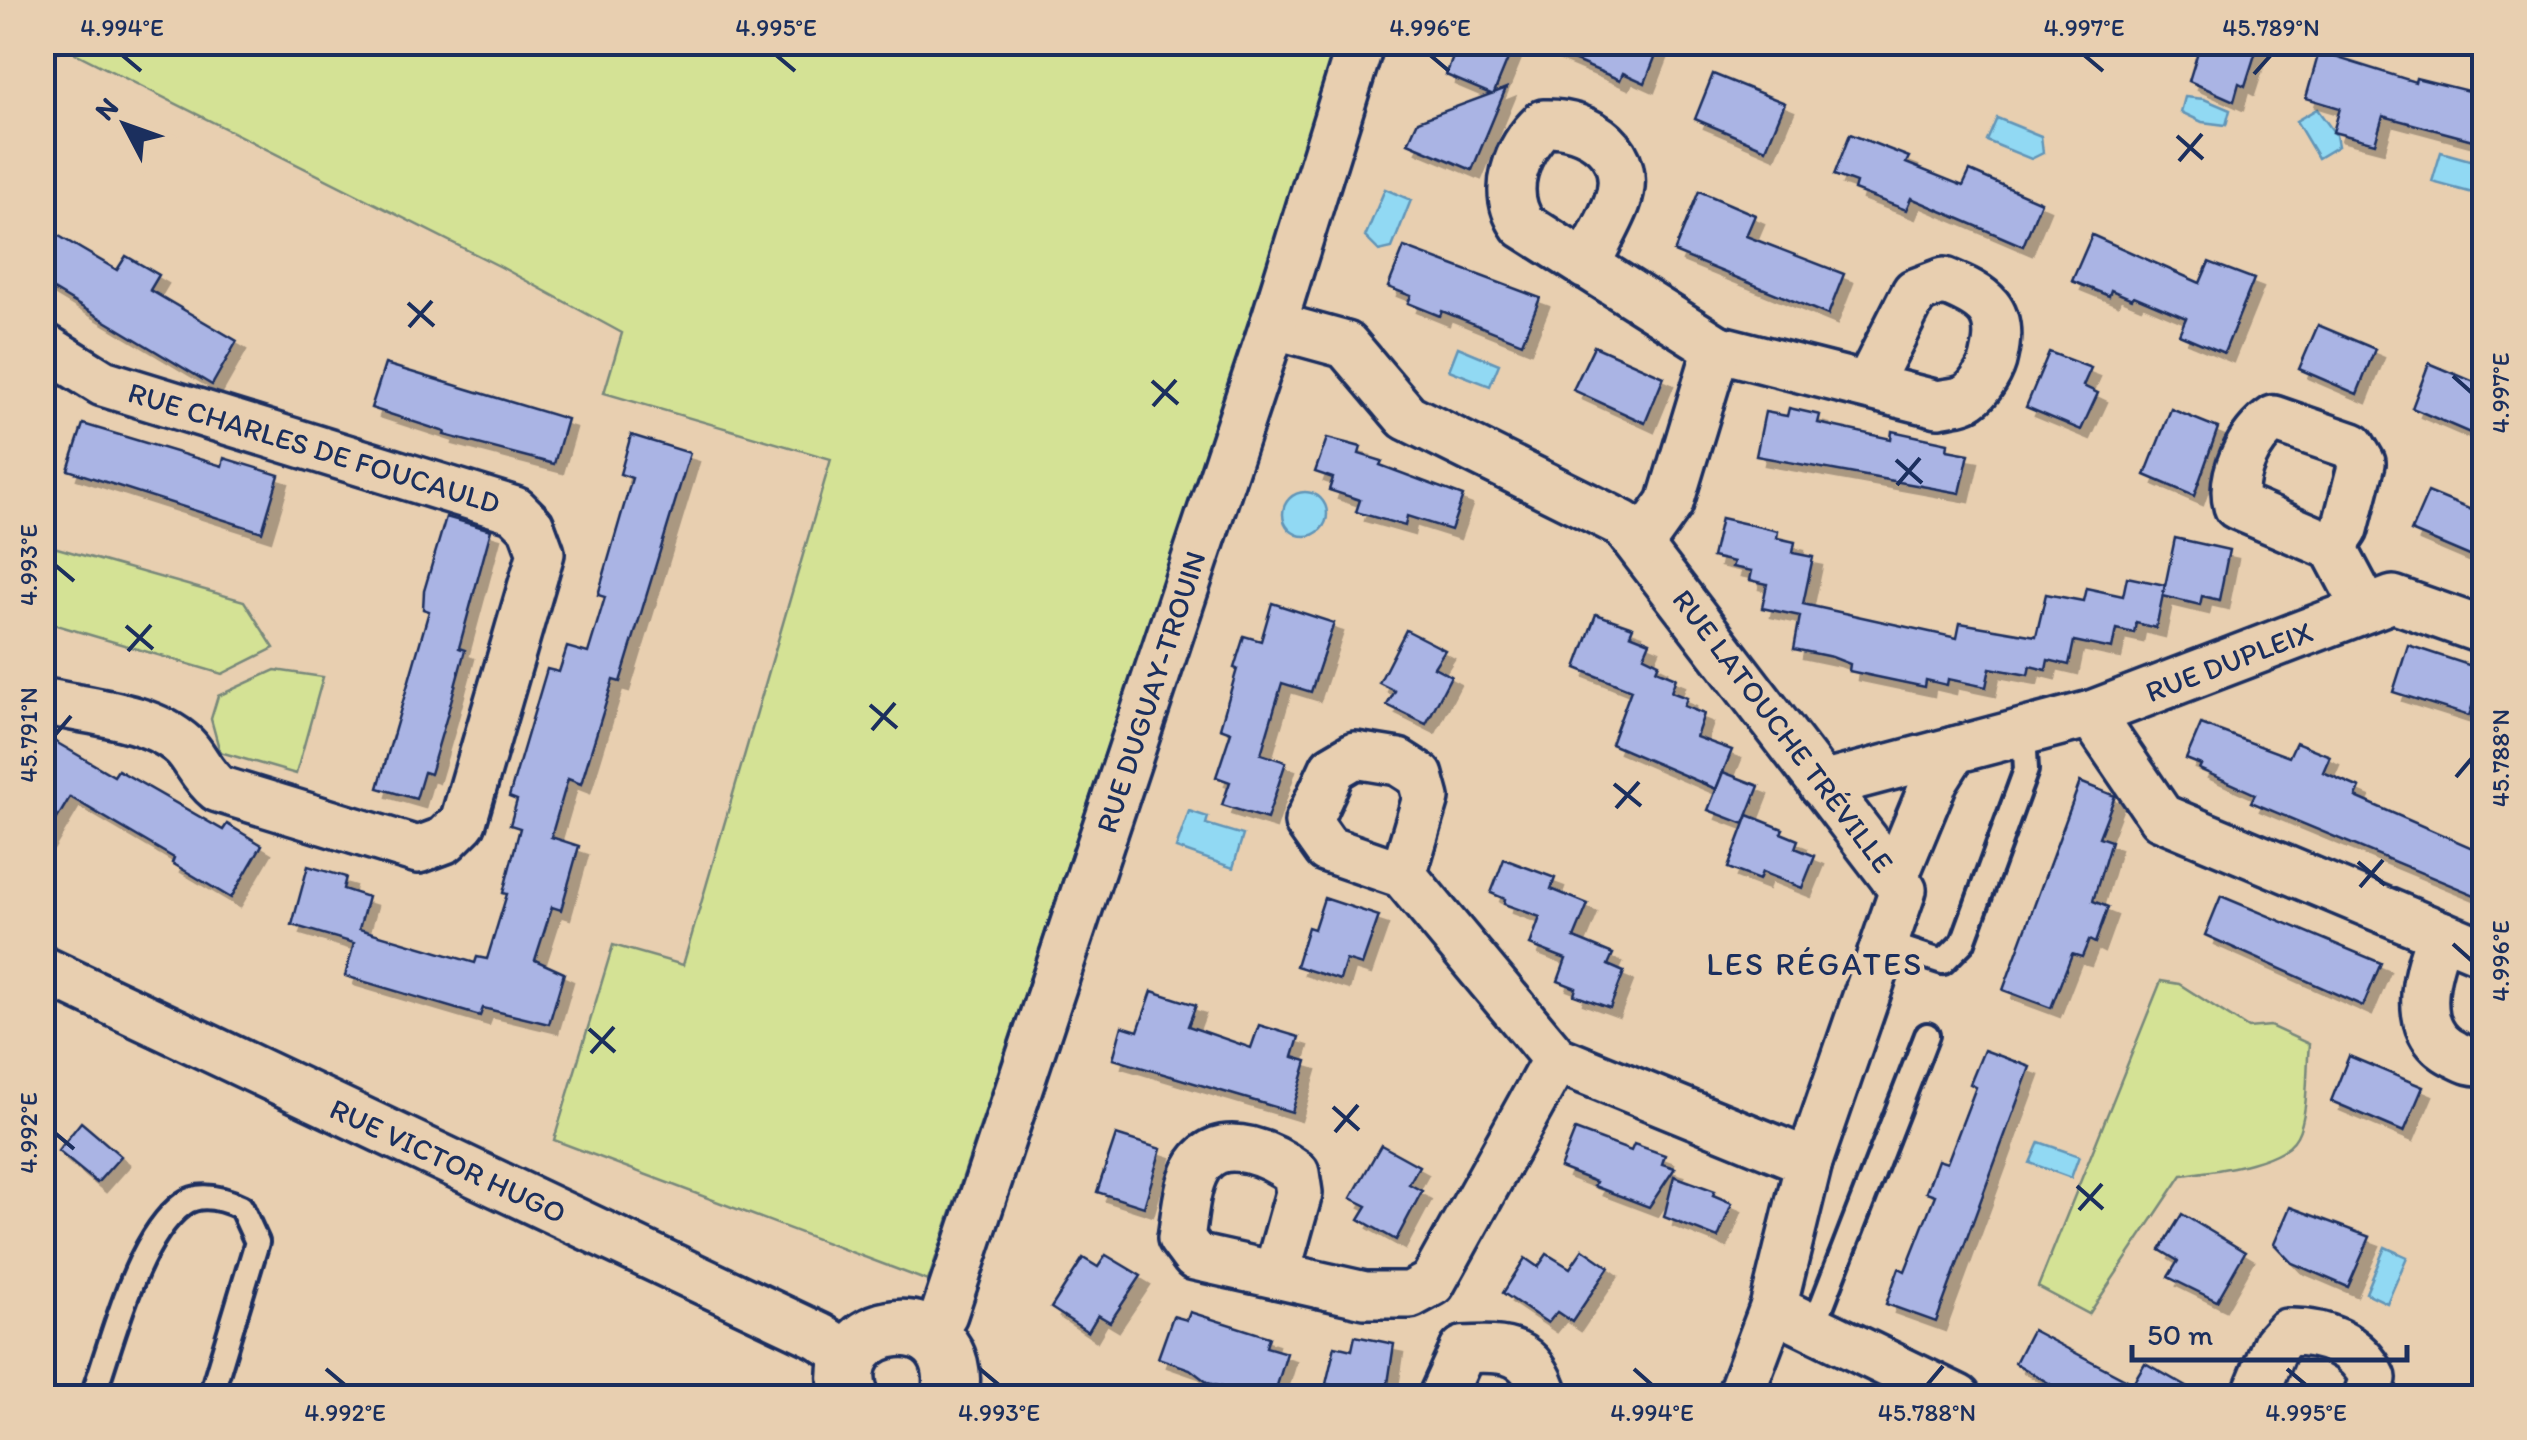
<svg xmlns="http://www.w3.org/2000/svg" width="2527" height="1440" font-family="Itim,sans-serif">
  <defs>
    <filter id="shadow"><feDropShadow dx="9" dy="9" stdDeviation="0" flood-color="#0004"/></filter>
  </defs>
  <rect width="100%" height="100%" fill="#e8cfb0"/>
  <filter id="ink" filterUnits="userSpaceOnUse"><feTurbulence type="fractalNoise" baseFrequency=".01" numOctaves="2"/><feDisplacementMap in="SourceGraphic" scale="20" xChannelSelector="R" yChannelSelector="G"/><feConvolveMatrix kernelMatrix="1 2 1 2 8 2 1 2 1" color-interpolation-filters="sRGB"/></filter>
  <g filter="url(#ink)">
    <g fill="#d4e295" stroke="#78887a" stroke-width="2.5">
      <polygon points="43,42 1343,43 928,1281 554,1140 613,945 683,965 831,459 604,393 622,333 501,267 69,50 43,54"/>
      <polygon points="43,544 244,601 274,648 222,674 43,621"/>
      <polygon points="275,670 323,677 296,774 220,752 211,719 218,696"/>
      <path d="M 2161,981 L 2179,984 L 2248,1028 L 2270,1026 L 2309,1044 C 2306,1071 2309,1113 2297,1136 C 2283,1164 2211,1171 2182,1175 L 2089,1314 L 2038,1287 Z"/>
    </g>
    <g fill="#91d9f3" stroke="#6295b7" stroke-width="2.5">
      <polygon points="2185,97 2204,99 2230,110 2226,125 2202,122 2181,112"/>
      <polygon points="2317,109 2336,135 2338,146 2318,158 2296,121"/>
      <polygon points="1997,118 2041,136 2043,153 2031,159 1987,141"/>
      <polygon points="2441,152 2484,164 2484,196 2432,182"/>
      <polygon points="1385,189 1411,200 1392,248 1379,251 1365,237"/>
      <polygon points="1458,347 1499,364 1490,386 1449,370"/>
      <circle cx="1305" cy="514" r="22"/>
      <polygon points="1189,811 1208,817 1206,824 1243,835 1233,868 1176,848"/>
      <polygon points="2039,1142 2079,1156 2071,1178 2030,1163"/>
      <polygon points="2385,1247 2407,1257 2387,1303 2366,1293"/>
    </g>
    <g fill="#aab4e4" stroke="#1b2f5e" stroke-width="2.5" filter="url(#shadow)">
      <polygon points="1459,42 1515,42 1494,93 1506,88 1472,170 1408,143 1418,121 1491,94 1446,75"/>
      <polygon points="1531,42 1661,42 1645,83 1623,73 1620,80"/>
      <polygon points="2201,42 2259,42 2245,86 2239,83 2234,101 2189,81"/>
      <polygon points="2319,52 2415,82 2416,78 2468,91 2484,80 2484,143 2383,116 2375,143 2333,132 2340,108 2306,98"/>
      <polygon points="1713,74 1785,103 1766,149 1695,119"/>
      <polygon points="1850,134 1909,157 1906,163 1963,186 1970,171 2041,202 2023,246 1911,198 1906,210 1854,190 1856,183 1834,175"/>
      <polygon points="1699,191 1755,215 1746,236 1844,274 1828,315 1674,252"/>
      <polygon points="42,226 117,270 126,256 159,275 150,290 237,341 212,385 42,283"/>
      <polygon points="2092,235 2200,283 2209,262 2254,279 2224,353 2179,334 2186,318 2134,296 2132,299 2111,290 2109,296 2072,281"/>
      <polygon points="1404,247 1540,298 1522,343 1442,311 1440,316 1408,303 1411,296 1388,287"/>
      <polygon points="2318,325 2375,349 2357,394 2299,369"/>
      <polygon points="1594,346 1664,377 1645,423 1573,390"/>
      <polygon points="2049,352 2091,368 2083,386 2098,393 2081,430 2026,407"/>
      <polygon points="2429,363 2484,386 2484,439 2412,408"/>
      <polygon points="385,364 567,419 554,464 444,435 445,432 371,408"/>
      <polygon points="1789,408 1820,415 1818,423 1891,439 1892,431 1948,443 1947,450 1969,454 1960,493 1756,456 1765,412 1787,416"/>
      <polygon points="2171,409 2218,428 2194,496 2145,475"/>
      <polygon points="83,424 222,466 224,458 279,475 262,532 68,470"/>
      <polygon points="631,435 690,453 620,682 613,680 581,784 568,779 551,837 579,846 561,910 552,907 535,960 564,973 549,1024 483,1008 480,1016 345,976 354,943 292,925 308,866 346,877 343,889 368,897 359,929 475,963 477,957 487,959 507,894 503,893 520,828 510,825 517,800 509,797 547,669 559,672 567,647 588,653 605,597 598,595 632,478 620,474"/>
      <polygon points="1327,438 1361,447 1359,454 1382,461 1380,465 1463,496 1451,530 1407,516 1405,526 1356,512 1360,500 1329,490 1333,478 1315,472"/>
      <polygon points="2428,492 2484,515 2484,562 2411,531"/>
      <polygon points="446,517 491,530 459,648 465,650 447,716 430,774 424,772 416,799 378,788 429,611 423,609 424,591"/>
      <polygon points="1721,518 1778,531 1777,538 1795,542 1793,553 1813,557 1803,604 1957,638 1960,623 2036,636 2046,594 2083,601 2086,588 2123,596 2127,577 2165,585 2156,628 2136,623 2134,633 2116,629 2112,649 2074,641 2069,665 2048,660 2046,670 2030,666 2028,675 1990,668 1986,687 1948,679 1947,685 1926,680 1925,687 1849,671 1850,664 1832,657 1794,649 1800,616 1762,608 1767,584 1750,580 1752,571 1732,567 1734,562 1712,557"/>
      <polygon points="2175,538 2229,550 2219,600 2202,596 2200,605 2163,596"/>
      <polygon points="1272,603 1334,623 1311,692 1282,683 1261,754 1286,762 1267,819 1222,805 1230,782 1216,777 1231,732 1220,728 1237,669 1234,668 1244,636 1261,641"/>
      <polygon points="1596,614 1633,627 1630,634 1650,642 1644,656 1659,663 1656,670 1676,678 1671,692 1687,698 1684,706 1704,714 1696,737 1732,750 1716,789 1611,744 1631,690 1576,668"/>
      <polygon points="1406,630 1445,650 1434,667 1451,676 1426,724 1387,705 1395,691 1379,683"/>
      <polygon points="2408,645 2484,670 2469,716 2393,692"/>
      <polygon points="2201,724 2289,757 2296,742 2330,756 2323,772 2360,788 2356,797 2484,853 2484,899 2251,802 2255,794 2199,769 2201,765 2186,759"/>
      <polygon points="42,734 114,776 118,770 223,830 227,824 262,845 231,898 172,863 174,858 70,797 42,844"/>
      <polygon points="1723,772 1759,786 1744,824 1708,810"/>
      <polygon points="2080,782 2115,796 2099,837 2111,841 2093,901 2108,907 2095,943 2089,940 2082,957 2072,954 2051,1008 2003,990"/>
      <polygon points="1748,815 1783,829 1781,833 1798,840 1795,848 1815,856 1802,888 1762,872 1759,880 1728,868"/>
      <polygon points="1504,859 1555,878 1551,889 1588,904 1574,938 1613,954 1608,965 1624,972 1610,1008 1574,995 1576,988 1558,981 1566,959 1530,945 1540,917 1504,904 1505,899 1491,893"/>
      <polygon points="2221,896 2381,963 2363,1006 2205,935"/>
      <polygon points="1324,898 1379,916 1362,965 1346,960 1340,980 1296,966 1308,927 1314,929"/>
      <polygon points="1152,991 1196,1005 1188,1026 1251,1048 1259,1025 1299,1037 1293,1057 1307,1061 1292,1112 1113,1059 1122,1026 1138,1031"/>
      <polygon points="1984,1050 2030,1067 1936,1322 1886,1304 1899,1268 1905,1271 1935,1195 1926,1192 1938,1160 1947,1163 1976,1087 1970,1084"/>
      <polygon points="2349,1056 2423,1087 2404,1132 2331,1101"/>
      <polygon points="81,1122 121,1156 97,1183 58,1151"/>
      <polygon points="1575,1130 1631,1151 1634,1144 1665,1155 1662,1164 1675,1168 1649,1207 1594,1186 1596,1182 1560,1168"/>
      <polygon points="1116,1135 1161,1149 1144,1207 1097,1192"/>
      <polygon points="1381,1145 1419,1166 1409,1184 1422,1191 1396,1240 1359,1219 1367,1206 1351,1198"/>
      <polygon points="1674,1176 1715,1191 1713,1195 1732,1203 1718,1238 1664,1217"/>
      <polygon points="2290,1207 2370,1237 2348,1287 2292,1263 2274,1244"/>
      <polygon points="2182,1214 2245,1252 2217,1301 2168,1277 2178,1261 2160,1250"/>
      <polygon points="1583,1249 1609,1267 1572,1322 1557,1312 1548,1323 1503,1293 1525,1258 1538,1267 1547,1254 1570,1268"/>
      <polygon points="1106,1255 1141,1276 1110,1322 1098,1315 1088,1332 1051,1308 1083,1258 1098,1267"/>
      <polygon points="1190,1312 1269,1337 1266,1347 1287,1353 1275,1392 1252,1389 1251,1396 1208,1383 1190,1369 1158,1358 1173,1316 1187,1320"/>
      <polygon points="2032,1330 2133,1383 2145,1363 2206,1398 2074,1398 2015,1363"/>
      <polygon points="1355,1336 1394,1344 1386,1397 1326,1384 1335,1346 1352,1350"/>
    </g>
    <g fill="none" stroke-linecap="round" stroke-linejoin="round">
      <defs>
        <g id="lane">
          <polyline points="1885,943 1943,962 1963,942 2026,770 2024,732"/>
          <polyline points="1813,1328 1927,1035"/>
          <path d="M 92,1398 C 112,1343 136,1238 183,1204 C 201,1191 224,1199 241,1207 L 257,1242 L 210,1398"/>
        </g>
        <g id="street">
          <path d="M 1586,266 C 1596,245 1609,224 1617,203 C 1636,153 1589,121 1544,123 C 1516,149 1500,192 1523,225 L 1717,348 L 1938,404 C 1947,402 1962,401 1969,396 C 1980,389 1992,368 1994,356 C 2005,309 1984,297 1944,281 L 1915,292 L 1868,385"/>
          <polyline points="1273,325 1346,345 1407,417 1623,524 1903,890 1809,1162 1773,1308 1739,1398"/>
          <path d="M 42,345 L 103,383 L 515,510 L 531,526 L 541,553 L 463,822 L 445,840 L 418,850 L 218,789 C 201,775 196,758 184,746 C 151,715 86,711 42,701"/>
          <polyline points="1640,545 1670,503 1717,348"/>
          <path d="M 2333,547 L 2345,529 L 2362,463 L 2352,446 L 2274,419 C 2249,436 2229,476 2237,506 L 2333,547 L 2366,609"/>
          <polyline points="2091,714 2161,817 2484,952"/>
          <polyline points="1822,785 2091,714 2393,599 2484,631"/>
          <polyline points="1403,875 1327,849 1308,822 1333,768 1355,755 1398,762 1420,776 1426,798 1403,875 1556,1059 1809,1162"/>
          <polyline points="1894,879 1935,780 1954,750"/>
          <path d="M 2441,934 C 2426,970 2408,1032 2455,1054 C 2465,1059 2473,1064 2484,1061"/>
          <polyline points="42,969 819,1336 852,1357"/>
          <path d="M 1276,1275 L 1299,1193 L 1296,1173 C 1273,1156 1226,1133 1202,1161 C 1186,1179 1185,1215 1181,1238 L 1195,1257 L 1365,1295 L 1410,1295 L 1432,1283 L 1556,1059"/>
          <polyline points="1773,1308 1958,1398"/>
          <polyline points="930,1336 944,1314 1273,325 1361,42"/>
          <path d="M 1463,1350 C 1507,1347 1532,1349 1546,1398"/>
          <polyline points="1441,1398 1463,1350"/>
          <path d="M 2254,1398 L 2276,1344 L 2287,1332 C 2323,1331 2357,1344 2373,1378 L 2366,1398"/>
        </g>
        <path id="secondary" d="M 851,1398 C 820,1317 968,1294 950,1398"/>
      </defs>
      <use href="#lane" stroke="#1b2f5e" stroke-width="30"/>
      <use href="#street" stroke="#1b2f5e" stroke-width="52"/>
      <use href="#secondary" stroke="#1b2f5e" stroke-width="62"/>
      <use href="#lane" stroke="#e8cfb0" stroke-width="22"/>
      <use href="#street" stroke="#e8cfb0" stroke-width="45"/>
      <use href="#secondary" stroke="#e8cfb0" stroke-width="55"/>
    </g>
  </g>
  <path fill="none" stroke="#1b2f5e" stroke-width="4" d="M 122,55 L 141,71M 776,55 L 795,71M 1430,55 L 1449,71M 2084,55 L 2103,71M 2254,74 L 2271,55M 2177,136 L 2203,159M 2179,161 L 2202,134M 408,303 L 434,326M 409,327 L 432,301M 2453,376 L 2472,393M 1152,381 L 1178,404M 1153,406 L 1176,380M 1896,460 L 1922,483M 1897,485 L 1920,458M 55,565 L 74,581M 126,626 L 153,649M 128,651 L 151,625M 870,705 L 897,728M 872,730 L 895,703M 55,735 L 71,716M 2456,777 L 2472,758M 1614,784 L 1641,806M 1616,808 L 1639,782M 2358,862 L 2385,885M 2360,887 L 2383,860M 2453,944 L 2472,961M 589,1029 L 615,1052M 591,1053 L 614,1027M 1333,1107 L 1359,1130M 1335,1132 L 1358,1105M 55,1133 L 74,1149M 2077,1186 L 2103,1209M 2079,1210 L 2102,1184M 326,1369 L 345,1385M 980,1369 L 999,1385M 1634,1369 L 1652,1385M 2287,1369 L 2306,1385M 1927,1385 L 1943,1366"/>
  <g text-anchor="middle" stroke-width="9" stroke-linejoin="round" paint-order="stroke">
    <g font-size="30" fill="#1b2f5e" stroke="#e8cfb0">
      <text transform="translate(314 448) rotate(17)" y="10">RUE CHARLES DE FOUCAULD</text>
      <text transform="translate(2229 662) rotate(-21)" y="10">RUE DUPLEIX</text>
      <text transform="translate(1151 692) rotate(-72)" y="10">RUE DUGUAY-TROUIN</text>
      <text transform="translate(1783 731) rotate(53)" y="10">RUE LATOUCHE TRÉVILLE</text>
      <text transform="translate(448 1161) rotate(25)" y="10">RUE VICTOR HUGO</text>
    </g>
    <g font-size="32" letter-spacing="2.5" fill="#1b2f5e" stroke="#e8cfb0">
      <text x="1815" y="975">LES RÉGATES</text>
    </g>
  </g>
  <rect width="2527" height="1440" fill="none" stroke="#e8cfb0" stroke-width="110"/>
  <g transform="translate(125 125) rotate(311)" stroke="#e8cfb0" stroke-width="8" paint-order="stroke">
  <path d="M0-8L18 38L0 25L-18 38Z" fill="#1b2f5e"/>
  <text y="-15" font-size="28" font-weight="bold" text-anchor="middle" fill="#1b2f5e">N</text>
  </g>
  <path d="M2132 1345v15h275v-15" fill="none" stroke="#1b2f5e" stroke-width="5"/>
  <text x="2147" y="1345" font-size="30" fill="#1b2f5e" stroke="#e8cfb0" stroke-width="8" paint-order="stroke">50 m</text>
  <rect x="55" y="55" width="2417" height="1330" fill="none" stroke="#1b2f5e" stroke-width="4"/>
  <g font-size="25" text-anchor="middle" fill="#1b2f5e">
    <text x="122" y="36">4.994°E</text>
    <text x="776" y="36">4.995°E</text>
    <text x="1430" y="36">4.996°E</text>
    <text x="2084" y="36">4.997°E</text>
    <text x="2271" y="36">45.789°N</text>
    <text transform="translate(2500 393) rotate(-90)" y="9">4.997°E</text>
    <text transform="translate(28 565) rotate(-90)" y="9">4.993°E</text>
    <text transform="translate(28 735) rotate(-90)" y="9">45.791°N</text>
    <text transform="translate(2500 758) rotate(-90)" y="9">45.788°N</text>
    <text transform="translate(2500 961) rotate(-90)" y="9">4.996°E</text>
    <text transform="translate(28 1133) rotate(-90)" y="9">4.992°E</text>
    <text x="345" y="1421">4.992°E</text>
    <text x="999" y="1421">4.993°E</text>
    <text x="1652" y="1421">4.994°E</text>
    <text x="1927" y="1421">45.788°N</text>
    <text x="2306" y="1421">4.995°E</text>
  </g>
</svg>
